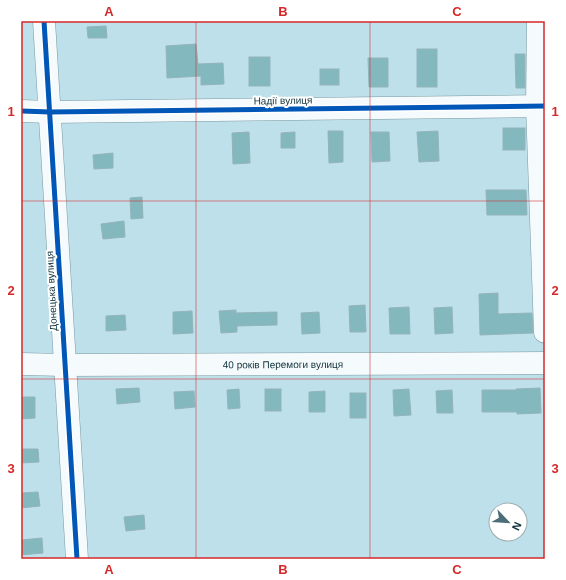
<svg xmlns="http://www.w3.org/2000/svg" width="566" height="580" font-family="Arial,sans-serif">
  <rect width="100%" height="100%" fill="#bee0eb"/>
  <g fill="#82b8be" stroke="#94b4ba">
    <polygon points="106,26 107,38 88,38 87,27"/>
    <polygon points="196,44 198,64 223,63 224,84 201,85 201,76 167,78 166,46"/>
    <rect x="417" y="49" width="20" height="38"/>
    <polygon points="515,54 525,54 525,88 516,88"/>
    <rect x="249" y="57" width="21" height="29"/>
    <polygon points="368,58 388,58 388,87 369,87"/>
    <rect x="320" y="69" width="19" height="16"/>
    <rect x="503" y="128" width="22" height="22"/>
    <polygon points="328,131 343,131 343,162 329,163"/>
    <polygon points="438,131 439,161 419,162 417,132"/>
    <polygon points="249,132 250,163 233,164 232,133"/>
    <polygon points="295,132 295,148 281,148 281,133"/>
    <polygon points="371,132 389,132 390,161 372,162"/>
    <polygon points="113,153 113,168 94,169 93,155"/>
    <polygon points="486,190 526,190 527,215 487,215"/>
    <polygon points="142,197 143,218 131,219 130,198"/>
    <polygon points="124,221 125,237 103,239 101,224"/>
    <polygon points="498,293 498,314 532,313 533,333 480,335 479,294"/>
    <polygon points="365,305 366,332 350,332 349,306"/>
    <polygon points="409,307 410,334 390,334 389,308"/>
    <polygon points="452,307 453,333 435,334 434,308"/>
    <polygon points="236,310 236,313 277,312 277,325 237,326 237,332 221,333 219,311"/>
    <polygon points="192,311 193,333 173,334 173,312"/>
    <polygon points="319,312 320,333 302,334 301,313"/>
    <polygon points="125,315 126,330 106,331 106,316"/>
    <polygon points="139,388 140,402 117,404 116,389"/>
    <polygon points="540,388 541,413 517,414 517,412 482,412 482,390 516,390 516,389"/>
    <polygon points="239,389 240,408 228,409 227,390"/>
    <rect x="265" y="389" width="16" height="22"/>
    <polygon points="409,389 411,415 394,416 393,390"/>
    <polygon points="452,390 453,413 437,413 436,391"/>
    <polygon points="194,391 195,407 175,409 174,392"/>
    <polygon points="325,391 325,412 309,412 309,392"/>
    <rect x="350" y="393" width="16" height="25"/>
    <polygon points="21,397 35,397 35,418 21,419"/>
    <polygon points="21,449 38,449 39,462 21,463"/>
    <polygon points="38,492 40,506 21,508 21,493"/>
    <polygon points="144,515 145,529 126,531 124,517"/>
    <polygon points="42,538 43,553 21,555 21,540"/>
  </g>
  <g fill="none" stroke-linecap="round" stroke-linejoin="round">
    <defs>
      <g id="minor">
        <polyline points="44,21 77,559"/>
        <polyline points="538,21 537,106 545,332"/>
        <polyline points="21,111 50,112 545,106"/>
        <path id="s1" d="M 21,364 L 65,365 L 545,363"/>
      </g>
    </defs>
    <use href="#minor" stroke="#7898a1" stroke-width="23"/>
    <use href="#minor" stroke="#f5fafc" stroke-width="22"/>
    <defs>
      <g id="cycleway">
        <polyline points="44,21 77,559"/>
        <polyline points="21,111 50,112 545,106"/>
      </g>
    </defs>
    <use href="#cycleway" stroke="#fff" stroke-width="8"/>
    <use href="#cycleway" stroke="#0057b8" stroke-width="5"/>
  </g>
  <path fill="none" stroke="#d62828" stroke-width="1" stroke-opacity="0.55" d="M 196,21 L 196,559M 370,21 L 370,559M 21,201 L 545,201M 21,379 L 545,379"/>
  <g text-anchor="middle" stroke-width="4" stroke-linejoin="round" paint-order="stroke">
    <g font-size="10" fill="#0f313a" stroke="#fff">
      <text transform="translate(283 100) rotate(-1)" y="4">Надії вулиця</text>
      <text transform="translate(51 291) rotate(-93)" y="4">Донецька вулиця</text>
      <text dy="4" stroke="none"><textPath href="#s1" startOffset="262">40 років Перемоги вулиця</textPath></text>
    </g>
  </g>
  <rect width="566" height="580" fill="none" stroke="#ffffff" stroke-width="44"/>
  <g transform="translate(508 522) rotate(115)"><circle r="19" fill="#ffffff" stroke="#9fadb0"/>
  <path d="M0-3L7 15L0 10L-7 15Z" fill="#4c6e78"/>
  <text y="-6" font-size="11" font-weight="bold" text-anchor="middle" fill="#0f313a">N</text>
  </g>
  <rect x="22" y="22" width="522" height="536" fill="none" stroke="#d62828" stroke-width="1.5"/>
  <g font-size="13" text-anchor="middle" font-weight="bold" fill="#d62828">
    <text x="109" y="16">A</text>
    <text x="283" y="16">B</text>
    <text x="457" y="16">C</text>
    <text x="11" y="116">1</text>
    <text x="555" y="116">1</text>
    <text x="11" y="295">2</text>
    <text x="555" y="295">2</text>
    <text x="11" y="473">3</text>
    <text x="555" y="473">3</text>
    <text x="109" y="574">A</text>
    <text x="283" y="574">B</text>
    <text x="457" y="574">C</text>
  </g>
</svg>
